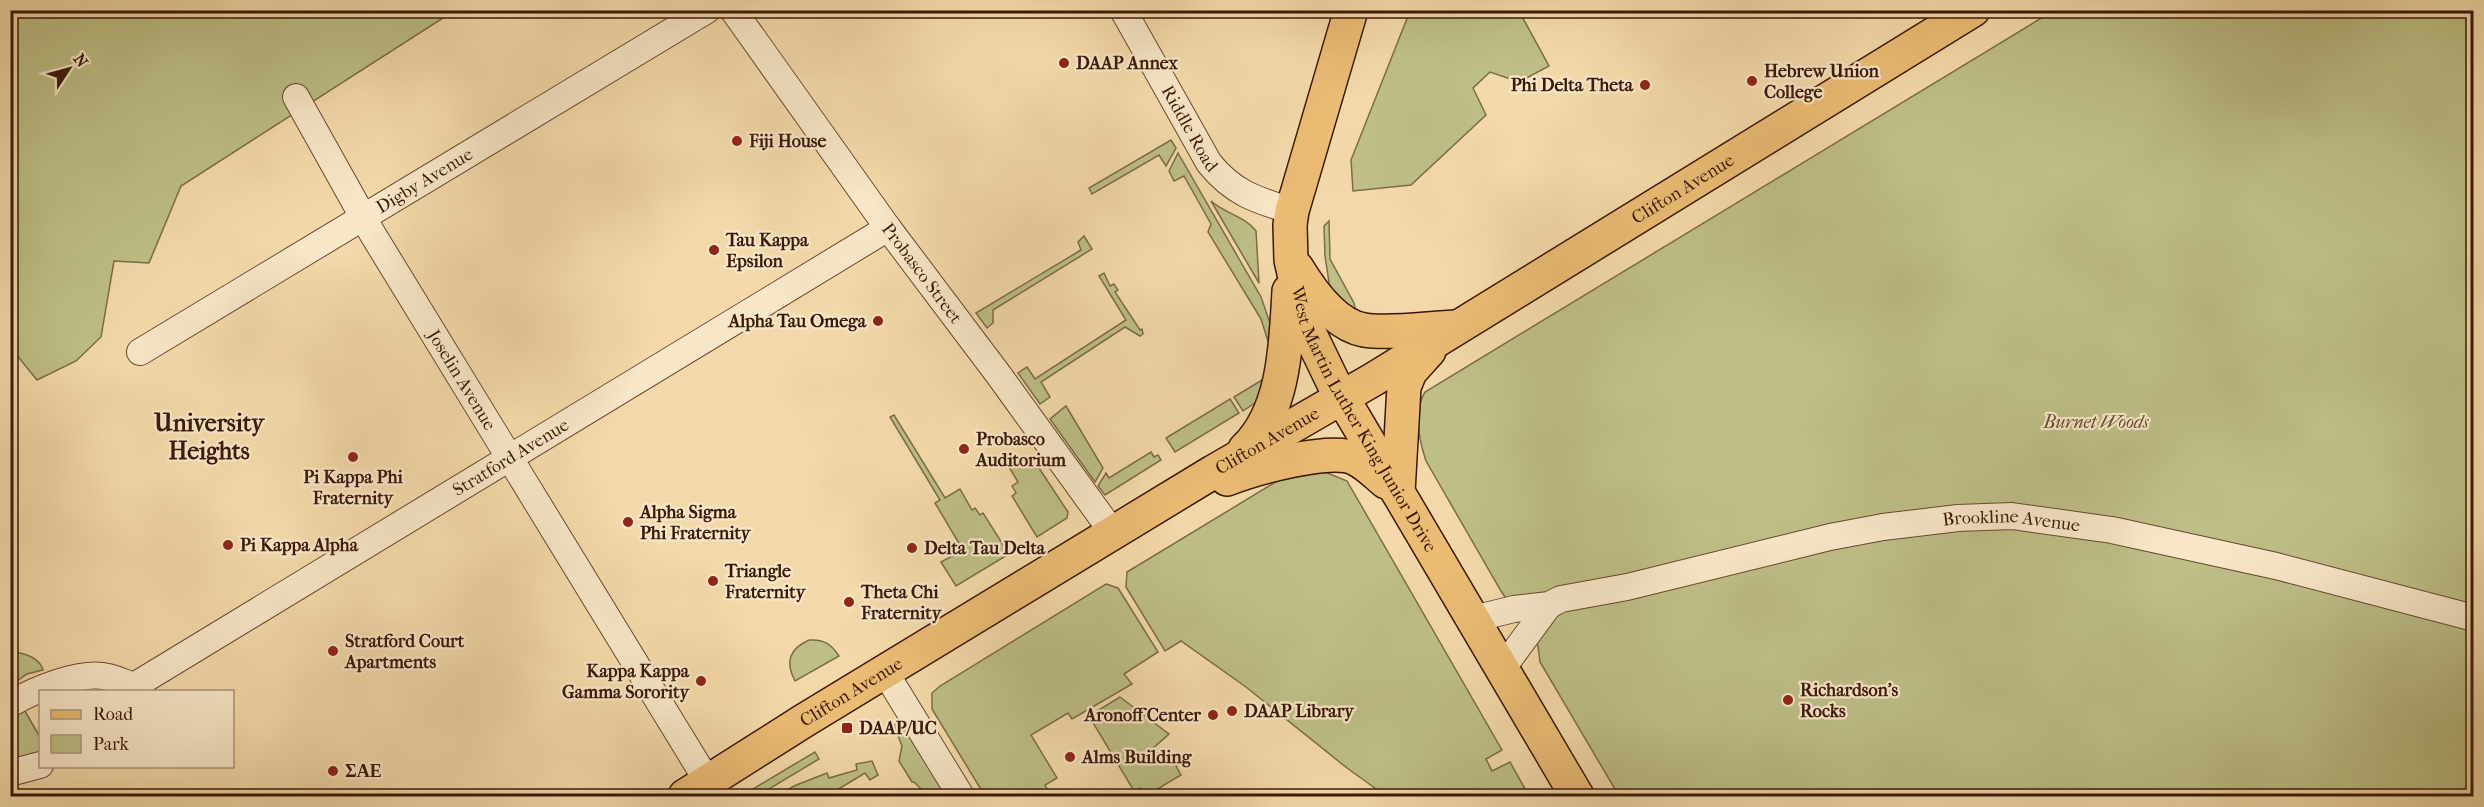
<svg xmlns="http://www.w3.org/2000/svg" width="2484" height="807" font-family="'IM FELL French Canon',serif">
  <rect width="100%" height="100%" fill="#f3d9a9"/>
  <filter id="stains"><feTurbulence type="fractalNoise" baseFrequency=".00333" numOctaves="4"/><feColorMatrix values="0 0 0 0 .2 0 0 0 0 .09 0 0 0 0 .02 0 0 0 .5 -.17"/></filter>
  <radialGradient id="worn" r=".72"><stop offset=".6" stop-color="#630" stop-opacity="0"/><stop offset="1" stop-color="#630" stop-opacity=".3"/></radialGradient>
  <g fill="#bdbf86" stroke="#7c6c48" stroke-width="1.5">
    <polygon points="10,11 454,11 181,186 149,263 114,261 101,337 76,361 37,380 11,348"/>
    <polygon points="1410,11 1519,11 1549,66 1519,82 1490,72 1473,88 1486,115 1411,185 1353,191 1351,160"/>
    <path d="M 2053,11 L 2473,11 L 2473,796 L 1619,796 L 1540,662 L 1538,646 L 1501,591 L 1426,461 C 1419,440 1413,411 1425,392 Z"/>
    <polygon points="1171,140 1176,148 1166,166 1159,155 1092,194 1089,188"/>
    <polygon points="1178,153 1261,297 1270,323 1268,341 1261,319 1208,232 1211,224 1184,176 1174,181 1169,171"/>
    <path d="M 1211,201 C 1224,213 1246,217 1256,231 L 1259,283 Z"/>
    <polygon points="1329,221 1330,259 1354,303 1356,313 1330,289 1325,256 1324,226"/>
    <polygon points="1084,236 1092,249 993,310 993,323 987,328 976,313 1081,250 1078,242"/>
    <polygon points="1104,273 1110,286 1114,284 1118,290 1115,292 1140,330 1142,329 1143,334 1140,336 1125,327 1041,382 1050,397 1040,404 1018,373 1027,367 1035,379 1126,320 1099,276"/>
    <polygon points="1262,380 1259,400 1243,411 1234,397"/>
    <polygon points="1230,399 1239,413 1175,452 1166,438"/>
    <polygon points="1066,406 1103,468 1095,482 1050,419"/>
    <polygon points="894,415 945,498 960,489 972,510 975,508 980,515 983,513 1009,554 956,586 941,562 963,550 935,503 940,500 890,417"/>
    <polygon points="1151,452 1154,457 1158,455 1161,460 1105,495 1098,486 1106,473 1109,478"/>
    <polygon points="1015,456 1029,467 1039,468 1068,512 1067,518 1037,537 1012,496 1016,493 1012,486 1018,482 1006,462"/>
    <polygon points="1325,472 1347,481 1502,750 1486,759 1492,771 1510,762 1529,796 1386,796 1347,768 1246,687 1181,641 1165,651 1126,587 1127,572 1279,480"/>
    <polygon points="1106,584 1118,588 1158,652 1124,674 1132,684 1072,719 1068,713 1031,735 1057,778 1045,785 1051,796 985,796 932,709 932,693 940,686"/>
    <path d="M 809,640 C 824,639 831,644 839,656 L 795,681 C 785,662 789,649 809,640 Z"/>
    <path d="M 15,652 C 27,654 40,659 43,670 L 27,674 L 17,681 C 9,669 10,664 15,652 Z"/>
    <polygon points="1120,697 1169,734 1150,751 1184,760 1176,766 1181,775 1146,796 1140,788 1134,791 1089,716"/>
    <polygon points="22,706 40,737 40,752 11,760 11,713"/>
    <polygon points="902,720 948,796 928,796 914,782 912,782 899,761 902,746 894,725"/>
    <polygon points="815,752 819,759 757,796 741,796"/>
    <polygon points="872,761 878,775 870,780 865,773 827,796 777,796 794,786 827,773 829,778 857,770 856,764"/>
  </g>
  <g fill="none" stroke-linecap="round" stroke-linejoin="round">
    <defs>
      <g id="minor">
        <path id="s1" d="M 733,10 L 888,228 L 998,374 L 1113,533"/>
        <path id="s2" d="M 1123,10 L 1209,163 C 1233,193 1256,200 1292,211"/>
        <path id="s3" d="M 296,97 L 372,233 L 708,782"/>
        <path id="s4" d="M 140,352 L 707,10"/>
        <path id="s5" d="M 1473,619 L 1514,609 L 1549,605 L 1561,599 L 1627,587 L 1830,537 L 1883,527 L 1958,518 L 2012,516 L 2112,530 L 2276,566 L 2474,618"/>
        <polyline points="1502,669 1549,605"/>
        <polyline points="885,672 961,796"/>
        <path id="s6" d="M 132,692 L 134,686 L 157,672 L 888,228"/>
        <path d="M 10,704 C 34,690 81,670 108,677 C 117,679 125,683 134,686"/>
        <polyline points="10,773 40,765"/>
      </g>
      <g id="major">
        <path id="s7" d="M 1351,10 L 1292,211 L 1290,225 L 1291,260 L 1306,326 L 1333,382 L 1577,796"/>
        <path d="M 1297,268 C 1311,291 1335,325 1364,330 C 1389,334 1429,328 1456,327"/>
        <path d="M 1245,449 C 1285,411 1286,343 1289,291"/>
        <path d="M 1227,479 C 1253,469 1332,446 1356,459 C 1367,464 1377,475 1386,482"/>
        <polyline points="1398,492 1404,387 1410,372 1429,351"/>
        <path id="s8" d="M 685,796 L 805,720 L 1213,472 L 1374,379 L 1973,10"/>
      </g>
    </defs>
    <use href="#minor" stroke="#694832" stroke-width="28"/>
    <use href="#major" stroke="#3b180a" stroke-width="36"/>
    <use href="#minor" stroke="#f7e6c7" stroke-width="26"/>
    <use href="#major" stroke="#eabc74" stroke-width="33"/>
  </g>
  <g fill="#8f2418" stroke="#f7e6c7" stroke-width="2">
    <circle cx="1064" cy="63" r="6"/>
    <circle cx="1752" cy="81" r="6"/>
    <circle cx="1645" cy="85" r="6"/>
    <circle cx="737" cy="141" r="6"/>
    <circle cx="714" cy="250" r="6"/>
    <circle cx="878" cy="321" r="6"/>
    <circle cx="964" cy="449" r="6"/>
    <circle cx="353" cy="457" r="6"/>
    <circle cx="628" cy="522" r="6"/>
    <circle cx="228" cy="545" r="6"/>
    <circle cx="912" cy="548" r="6"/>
    <circle cx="713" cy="581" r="6"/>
    <circle cx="849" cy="602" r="6"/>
    <circle cx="333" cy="651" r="6"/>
    <circle cx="701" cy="681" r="6"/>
    <circle cx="1788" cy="700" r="6"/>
    <circle cx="1232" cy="711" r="6"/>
    <circle cx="1213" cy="715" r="6"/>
    <rect x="841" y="722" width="12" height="12" rx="3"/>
    <circle cx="1070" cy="757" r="6"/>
    <circle cx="333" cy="771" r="6"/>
  </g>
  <g text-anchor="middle" stroke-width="4.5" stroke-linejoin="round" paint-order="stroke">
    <g font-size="18" font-weight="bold" fill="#3b180a" stroke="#f7e6c7" text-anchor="start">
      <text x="1076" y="69">DAAP Annex</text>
      <text x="1764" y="77">Hebrew Union<tspan x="1764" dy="21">College</tspan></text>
      <text x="1633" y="91" text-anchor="end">Phi Delta Theta</text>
      <text x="749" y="147">Fiji House</text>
      <text x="726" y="246">Tau Kappa<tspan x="726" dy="21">Epsilon</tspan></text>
      <text x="866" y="327" text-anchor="end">Alpha Tau Omega</text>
      <text x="976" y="445">Probasco<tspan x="976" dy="21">Auditorium</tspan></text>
      <text x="353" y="483" text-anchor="middle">Pi Kappa Phi<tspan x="353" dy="21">Fraternity</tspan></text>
      <text x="640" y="518">Alpha Sigma<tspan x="640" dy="21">Phi Fraternity</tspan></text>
      <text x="240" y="551">Pi Kappa Alpha</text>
      <text x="924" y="554">Delta Tau Delta</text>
      <text x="725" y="577">Triangle<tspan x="725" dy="21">Fraternity</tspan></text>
      <text x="861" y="598">Theta Chi<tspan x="861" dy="21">Fraternity</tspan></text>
      <text x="345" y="647">Stratford Court<tspan x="345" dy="21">Apartments</tspan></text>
      <text x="689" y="677" text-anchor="end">Kappa Kappa<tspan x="689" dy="21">Gamma Sorority</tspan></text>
      <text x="1800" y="696">Richardson’s<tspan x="1800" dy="21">Rocks</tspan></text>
      <text x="1244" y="717">DAAP Library</text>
      <text x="1201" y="721" text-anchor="end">Aronoff Center</text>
      <text x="859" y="734">DAAP/UC</text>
      <text x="1082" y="763">Alms Building</text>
      <text x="345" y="777">ΣΑΕ</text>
    </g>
    <g font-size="18" fill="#3b180a" stroke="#f7e6c7">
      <text dy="6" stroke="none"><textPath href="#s2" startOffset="136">Riddle Road</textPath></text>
      <text dy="6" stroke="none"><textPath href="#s4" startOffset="332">Digby Avenue</textPath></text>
      <text dy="6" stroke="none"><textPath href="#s8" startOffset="1168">Clifton Avenue</textPath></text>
      <text dy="6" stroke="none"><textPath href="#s1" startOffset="324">Probasco Street</textPath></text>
      <text dy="6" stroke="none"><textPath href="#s3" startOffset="328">Joselin Avenue</textPath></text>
      <text dy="6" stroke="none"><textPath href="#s7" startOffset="435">West Martin Luther King Junior Drive</textPath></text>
      <text dy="6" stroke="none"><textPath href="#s8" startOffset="682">Clifton Avenue</textPath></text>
      <text dy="6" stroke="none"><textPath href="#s6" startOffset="447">Stratford Avenue</textPath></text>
      <text dy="6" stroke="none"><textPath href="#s5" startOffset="550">Brookline Avenue</textPath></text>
      <text dy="6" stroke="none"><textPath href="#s8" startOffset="196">Clifton Avenue</textPath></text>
    </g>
    <g font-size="18" font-style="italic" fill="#624a2f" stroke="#f7e6c7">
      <text x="2096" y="428">Burnet Woods</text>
    </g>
    <g font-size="24" font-weight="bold" fill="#3b180a" stroke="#f7e6c7">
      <text x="209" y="431">University<tspan x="209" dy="28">Heights</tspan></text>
    </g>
  </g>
  <rect width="2484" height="807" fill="none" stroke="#f3d9a9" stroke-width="36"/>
  <rect x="12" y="12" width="2460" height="783" fill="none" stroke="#3b180a" stroke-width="3"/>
  <rect x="18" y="18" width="2448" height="771" fill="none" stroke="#3b180a" stroke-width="1.5"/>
  <rect x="39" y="690" width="195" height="78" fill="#f7e6c7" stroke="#ac947b" stroke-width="1.5"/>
  <rect x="51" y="710" width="30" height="9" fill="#eabc74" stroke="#ac947b" stroke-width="1.5"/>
  <text x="93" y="720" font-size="18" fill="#3b180a">Road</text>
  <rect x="51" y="735" width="30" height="18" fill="#bdbf86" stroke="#ac947b" stroke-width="1.5"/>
  <text x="93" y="750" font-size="18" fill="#3b180a">Park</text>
  <g transform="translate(69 69) rotate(54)" stroke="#f7e6c7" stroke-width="4.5" paint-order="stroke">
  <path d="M0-4.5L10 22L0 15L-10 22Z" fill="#3b180a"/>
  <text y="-9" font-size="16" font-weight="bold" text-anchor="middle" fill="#3b180a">N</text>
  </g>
  <rect width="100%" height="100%" filter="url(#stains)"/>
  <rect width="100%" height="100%" fill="url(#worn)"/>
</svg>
